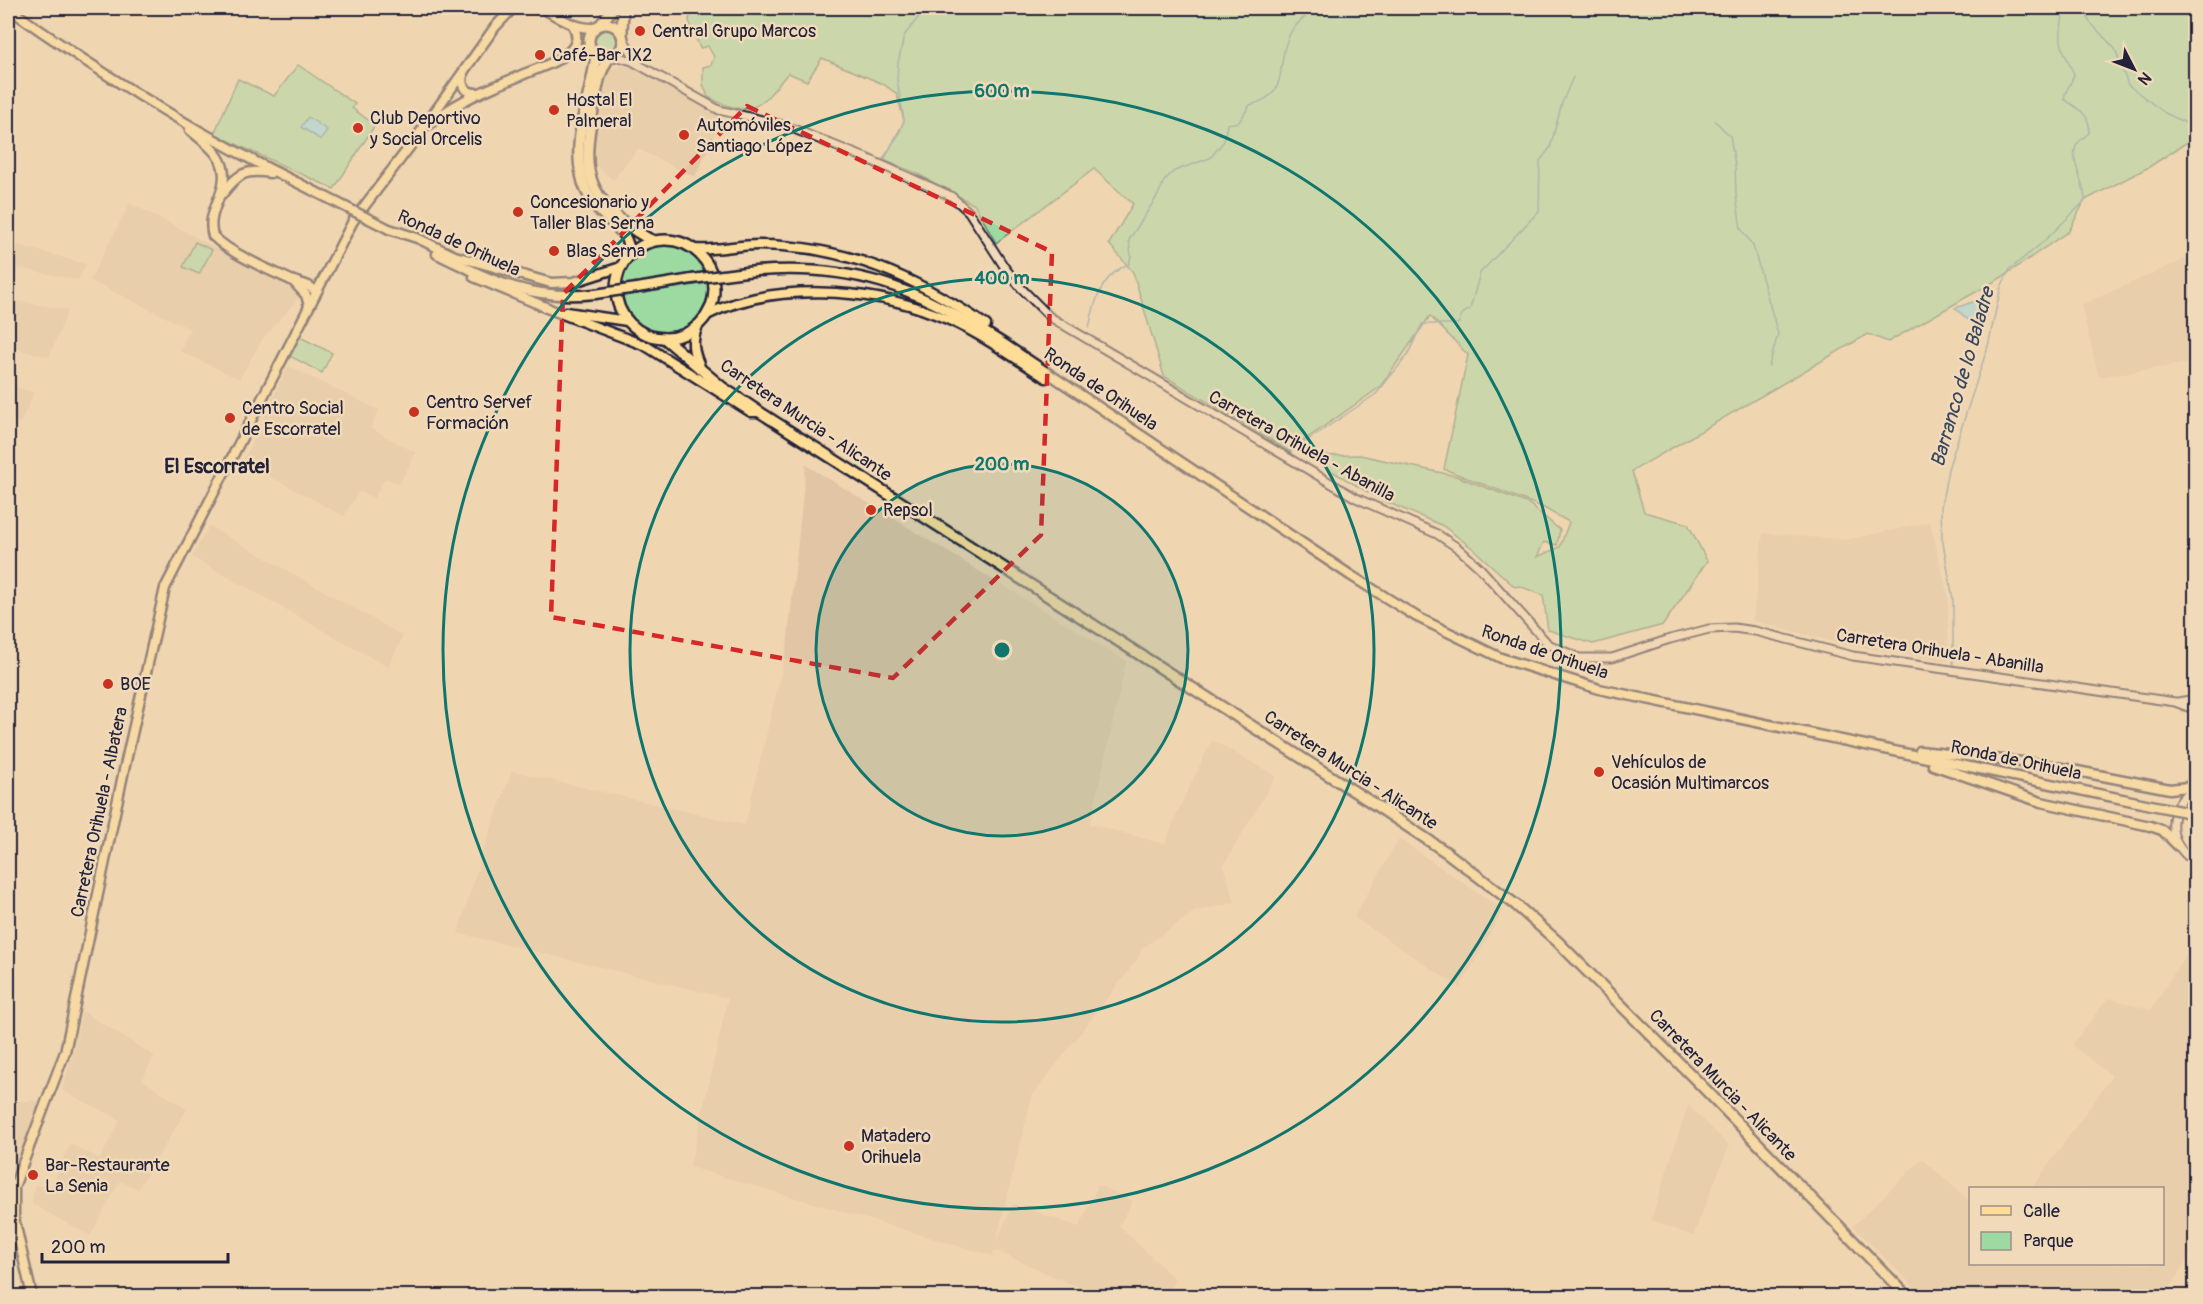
<svg xmlns="http://www.w3.org/2000/svg" width="2203" height="1304" font-family="Pangolin,sans-serif">
  <rect width="100%" height="100%" fill="#f0d5b1"/>
  <filter id="ink" filterUnits="userSpaceOnUse"><feTurbulence type="fractalNoise" baseFrequency=".0167" numOctaves="2"/><feDisplacementMap in="SourceGraphic" scale="12" xChannelSelector="R" yChannelSelector="G"/><feConvolveMatrix kernelMatrix="1 2 1 2 8 2 1 2 1" color-interpolation-filters="sRGB"/></filter>
  <g filter="url(#ink)">
    <g fill="#e1c5a4">
      <polygon points="622,66 637,68 723,116 695,177 638,149 613,180 594,164 597,119 610,70"/>
      <polygon points="130,203 303,293 264,337 239,379 180,351 190,329 90,280"/>
      <polygon points="8,242 21,246 86,264 78,280 18,268 11,293 8,292"/>
      <polygon points="2195,255 2195,362 2099,377 2081,305"/>
      <polygon points="10,300 68,310 49,357 8,347 8,307"/>
      <polygon points="288,366 379,410 370,428 416,453 399,484 385,478 374,498 359,491 344,516 243,462"/>
      <polygon points="8,384 34,393 20,423 8,418"/>
      <polygon points="806,465 1126,661 1090,824 1165,844 1178,811 1212,740 1276,776 1223,866 1235,902 1194,912 1141,949 1139,957 1032,1096 995,1246 1013,1204 1079,1227 1098,1185 1133,1201 1119,1226 1175,1279 1167,1296 1099,1296 994,1250 993,1256 690,1167 728,998 458,933 483,851 512,771 745,825 787,648"/>
      <polygon points="1930,522 1948,596 1948,661 1846,645 1753,621 1763,533 1846,540"/>
      <polygon points="209,526 403,636 388,667 192,557"/>
      <polygon points="1399,839 1503,910 1460,988 1354,917"/>
      <polygon points="2187,953 2196,956 2195,1246 2165,1296 1923,1296 1853,1226 1922,1159 1970,1201 1970,1264 2162,1264 2162,1188 2032,1188 2112,1076 2072,1045 2108,998 2151,1010"/>
      <polygon points="82,1011 154,1056 142,1080 187,1109 138,1189 120,1181 90,1236 32,1204 35,1184 50,1190 70,1144 100,1159 120,1120 62,1090 73,1055"/>
      <polygon points="41,1100 9,1180 8,1180 8,1105 20,1101"/>
      <polygon points="1688,1105 1729,1146 1693,1236 1651,1220"/>
    </g>
    <g fill="#9ddaa2" stroke="#607e6e" stroke-width="1.5">
      <path d="M 691,8 L 2195,8 L 2195,137 L 2149,167 L 2085,200 L 2069,231 L 2002,277 L 1888,342 L 1868,334 L 1632,471 L 1644,512 L 1688,524 L 1707,561 L 1663,625 L 1593,644 L 1548,630 L 1543,595 L 1519,586 L 1515,587 L 1471,547 L 1443,526 L 1380,499 L 1323,466 L 1319,456 L 1360,455 L 1456,476 L 1529,504 L 1560,530 L 1557,545 L 1544,542 L 1537,557 L 1560,547 L 1569,522 L 1542,507 L 1444,469 L 1468,355 L 1430,316 L 1380,387 L 1289,451 L 1164,376 L 1133,272 L 1109,244 L 1133,204 L 1094,169 L 996,243 L 975,205 L 918,174 L 884,160 L 904,121 L 897,94 L 883,84 L 822,58 L 807,81 L 788,73 C 759,108 753,120 708,97 L 703,84 L 703,67 L 711,65 L 714,57 L 708,46 L 700,48 L 689,21 Z"/>
      <circle cx="606" cy="41" r="11"/>
      <polygon points="298,65 355,104 352,108 375,125 334,189 214,134 238,79 274,96"/>
      <polygon points="195,242 212,250 199,274 183,267"/>
      <path d="M 655,246 C 677,243 696,252 705,273 L 622,286 C 624,266 637,253 655,246 Z"/>
      <path d="M 708,283 C 711,341 631,352 622,296 Z"/>
      <polygon points="300,337 332,353 322,373 290,356"/>
    </g>
    <g fill="#8bd7eb" stroke="#618fa5" stroke-width="1.5">
      <polygon points="308,117 327,130 321,140 301,127"/>
      <polygon points="1990,296 1982,332 1955,308"/>
    </g>
    <g fill="none" stroke-linecap="round" stroke-linejoin="round">
      <g stroke="#618fa5" stroke-width="1.5">
        <polyline points="1883,8 1893,8"/>
        <polyline points="2084,8 2089,21 2115,49 2128,85 2165,113 2196,128"/>
        <polyline points="1715,121 1730,136 1735,165 1736,195 1741,229 1753,246 1778,334 1769,366"/>
        <polyline points="883,159 899,134 904,120 897,80 898,63 904,36 920,15 923,8"/>
        <path d="M 1089,328 C 1094,302 1102,274 1129,264 L 1131,256 L 1129,240 L 1158,195 L 1164,181 L 1174,171 L 1210,158 L 1224,141 L 1227,124 L 1239,122 L 1250,105 C 1293,94 1274,65 1289,36 C 1294,24 1306,17 1315,8"/>
        <polyline points="1289,453 1376,394 1407,356 1422,324 1458,324 1462,314 1470,309 1480,273 1539,211 1540,161 1550,148 1562,103 1573,77"/>
        <path d="M 1953,664 L 1953,599 L 1942,537 L 1941,507 L 1948,469 L 1988,346 L 2001,287 L 2010,269 L 2042,243 L 2085,201 C 2086,184 2067,157 2078,143 C 2081,139 2086,136 2089,133 C 2091,113 2077,109 2064,99 C 2065,89 2072,84 2074,74 C 2061,46 2057,43 2064,11 L 2061,8"/>
      </g>
      <defs>
        <g id="minor">
          <polyline points="624,40 638,63"/>
          <polyline points="615,56 632,61 719,110 784,125 866,158 951,196 969,212 1005,268 1021,288 1050,317 1356,498 1437,534 1458,548 1480,568 1548,644 1579,658 1612,658 1670,639 1709,629 1734,628 1755,631 1853,656 2175,702 2196,710"/>
          <polyline points="2178,702 2196,699"/>
          <path d="M 2196,787 C 2165,808 2165,842 2196,863"/>
        </g>
        <g id="major">
          <path d="M 8,8 C 100,73 196,134 298,183"/>
          <path d="M 542,8 C 559,17 574,29 595,28"/>
          <polyline points="570,51 579,48 592,50"/>
          <path d="M 463,75 C 460,86 466,93 477,93"/>
          <path d="M 430,124 C 456,100 492,88 524,74 C 539,68 558,62 570,51 C 578,43 578,35 573,25"/>
          <path d="M 190,130 C 216,151 234,164 218,200 C 213,212 209,223 213,236 C 231,254 267,269 291,280 C 300,284 310,284 316,292"/>
          <path d="M 223,193 C 238,174 245,169 270,173"/>
          <polyline points="389,229 417,238 455,256 551,283 574,282 621,267"/>
          <path d="M 694,249 C 716,251 736,245 758,245 C 845,245 916,277 986,325"/>
          <path d="M 437,254 C 493,281 532,301 595,294"/>
          <path d="M 746,272 C 851,261 916,287 1003,343 L 1350,575 L 1417,617 L 1501,658 L 1599,689 L 2151,805"/>
          <polyline points="474,277 548,308"/>
          <polyline points="294,282 306,295 309,306"/>
          <polyline points="637,288 692,279"/>
          <polyline points="544,307 646,346 751,412 760,412"/>
          <polyline points="566,312 627,321"/>
          <path d="M 707,315 C 771,282 869,288 935,314 C 975,329 1010,355 1046,378"/>
          <polyline points="1920,751 2041,764 2170,789 2196,786"/>
          <polyline points="1933,765 2041,802 2150,826 2162,830 2178,846"/>
          <polyline points="32,1296 14,1218 14,1187 65,1052 124,770 165,588 353,221 417,137 495,27 513,8"/>
        </g>
        <g id="highway">
          <circle cx="606" cy="41" r="17"/>
          <polyline points="601,24 613,8"/>
          <polyline points="622,32 623,8"/>
          <path d="M 596,55 C 592,94 572,135 581,174 C 583,186 589,198 597,208 C 610,224 631,232 629,256"/>
          <path d="M 609,58 C 598,73 597,92 593,110 C 585,156 581,186 620,219 C 631,228 641,236 654,241"/>
          <circle cx="665" cy="289" r="49"/>
          <path d="M 697,327 C 691,341 693,351 699,365"/>
          <polyline points="664,338 722,387 758,411 1374,804 1446,852 1516,905 1557,941 1696,1080 1907,1296"/>
        </g>
      </defs>
      <use href="#minor" stroke="#22223b" stroke-width="11"/>
      <use href="#major" stroke="#22223b" stroke-width="13"/>
      <use href="#highway" stroke="#22223b" stroke-width="14"/>
      <use href="#minor" stroke="#f1dab9" stroke-width="7"/>
      <use href="#major" stroke="#ffdd96" stroke-width="8"/>
      <use href="#highway" stroke="#ffdd96" stroke-width="9"/>
      <defs>
        <g id="major-bridge">
          <polyline points="298,183 389,229"/>
          <polyline points="692,279 746,272"/>
          <polyline points="595,294 637,288"/>
          <polyline points="2151,805 2195,814"/>
        </g>
      </defs>
      <use href="#major-bridge" stroke="#22223b" stroke-width="13" stroke-linecap="butt"/>
      <use href="#major-bridge" stroke="#ffdd96" stroke-width="8"/>
    </g>
  </g>
  <path d="M0 0H2203V1304H0ZM 747,106 L 1052,252 L 1041,535 L 893,678 L 551,617 L 563,294 Z" fill="#f0d5b1" fill-opacity=".55" fill-rule="evenodd"/>
  <path fill="none" stroke="#d62828" stroke-width="4.5" stroke-dasharray="12 8" stroke-linejoin="round" d="M 747,106 L 1052,252 L 1041,535 L 893,678 L 551,617 L 563,294 Z"/>
  <circle cx="1002" cy="650" r="186" fill="#0f766e" fill-opacity=".12"/>
  <g fill="none" stroke="#0f766e" stroke-width="3">
    <circle cx="1002" cy="650" r="186"/>
    <circle cx="1002" cy="650" r="372"/>
    <circle cx="1002" cy="650" r="559"/>
  </g>
  <g fill="#c8321e" stroke="#f1dab9" stroke-width="2">
    <circle cx="640" cy="31" r="6"/>
    <circle cx="540" cy="55" r="6"/>
    <circle cx="554" cy="110" r="6"/>
    <circle cx="358" cy="128" r="6"/>
    <circle cx="684" cy="135" r="6"/>
    <circle cx="518" cy="212" r="6"/>
    <circle cx="554" cy="251" r="6"/>
    <circle cx="414" cy="412" r="6"/>
    <circle cx="230" cy="418" r="6"/>
    <circle cx="871" cy="510" r="6"/>
    <circle cx="108" cy="684" r="6"/>
    <circle cx="1599" cy="772" r="6"/>
    <circle cx="849" cy="1146" r="6"/>
    <circle cx="33" cy="1175" r="6"/>
  </g>
  <g text-anchor="middle" stroke-width="5" stroke-linejoin="round" paint-order="stroke">
    <g font-size="18" fill="#22223b" stroke="#f1dab9" text-anchor="start">
      <text x="652" y="37">Central Grupo Marcos</text>
      <text x="552" y="61">Café-Bar 1X2</text>
      <text x="566" y="106">Hostal El<tspan x="566" dy="21">Palmeral</tspan></text>
      <text x="370" y="124">Club Deportivo<tspan x="370" dy="21">y Social Orcelis</tspan></text>
      <text x="696" y="131">Automóviles<tspan x="696" dy="21">Santiago López</tspan></text>
      <text x="530" y="208">Concesionario y<tspan x="530" dy="21">Taller Blas Serna</tspan></text>
      <text x="566" y="257">Blas Serna</text>
      <text x="426" y="408">Centro Servef<tspan x="426" dy="21">Formación</tspan></text>
      <text x="242" y="414">Centro Social<tspan x="242" dy="21">de Escorratel</tspan></text>
      <text x="883" y="516">Repsol</text>
      <text x="120" y="690">BOE</text>
      <text x="1611" y="768">Vehículos de<tspan x="1611" dy="21">Ocasión Multimarcos</tspan></text>
      <text x="861" y="1142">Matadero<tspan x="861" dy="21">Orihuela</tspan></text>
      <text x="45" y="1171">Bar-Restaurante<tspan x="45" dy="21">La Senia</tspan></text>
    </g>
    <g font-size="18" fill="#22223b" stroke="#f1dab9">
      <text transform="translate(459 243) rotate(25)" y="6">Ronda de Orihuela</text>
      <text transform="translate(1101 389) rotate(34)" y="6">Ronda de Orihuela</text>
      <text transform="translate(806 420) rotate(34)" y="6">Carretera Murcia - Alicante</text>
      <text transform="translate(1302 446) rotate(29)" y="6">Carretera Orihuela - Abanilla</text>
      <text transform="translate(1940 651) rotate(9)" y="6">Carretera Orihuela - Abanilla</text>
      <text transform="translate(1545 652) rotate(19)" y="6">Ronda de Orihuela</text>
      <text transform="translate(2016 760) rotate(12)" y="6">Ronda de Orihuela</text>
      <text transform="translate(1351 770) rotate(33)" y="6">Carretera Murcia - Alicante</text>
      <text transform="translate(99 812) rotate(-78)" y="6">Carretera Orihuela - Albatera</text>
      <text transform="translate(1723 1085) rotate(46)" y="6">Carretera Murcia - Alicante</text>
    </g>
    <g font-size="20" font-style="italic" fill="#37465e" stroke="#f1dab9">
      <text transform="translate(1962 377) rotate(-74)" y="7">Barranco de lo Baladre</text>
    </g>
    <g font-size="20" font-weight="bold" fill="#22223b" stroke="#f1dab9">
      <text x="217" y="473">El Escorratel</text>
    </g>
  </g>
  <circle cx="1002" cy="650" r="9" fill="#0f766e" stroke="#f1dab9" stroke-width="3"/>
  <g font-size="18" text-anchor="middle" font-weight="bold" fill="#0f766e" stroke="#f1dab9" stroke-width="5" stroke-linejoin="round" paint-order="stroke">
    <text x="1002" y="97">600 m</text>
    <text x="1002" y="284">400 m</text>
    <text x="1002" y="470">200 m</text>
  </g>
  <rect width="2203" height="1304" fill="none" stroke="#f1dab9" stroke-width="30"/>
  <rect x="15" y="15" width="2173" height="1274" fill="none" stroke="#22223b" stroke-width="2" filter="url(#ink)"/>
  <rect x="1969" y="1187" width="195" height="78" fill="#f1dab9" stroke="#9e9087" stroke-width="1.5"/>
  <rect x="1981" y="1206" width="30" height="9" fill="#ffdd96" stroke="#9e9087" stroke-width="1.5"/>
  <text x="2023" y="1217" font-size="18" fill="#22223b">Calle</text>
  <rect x="1981" y="1232" width="30" height="18" fill="#9ddaa2" stroke="#9e9087" stroke-width="1.5"/>
  <text x="2023" y="1247" font-size="18" fill="#22223b">Parque</text>
  <g transform="translate(2134 69) rotate(132)" stroke="#f1dab9" stroke-width="4.5" paint-order="stroke">
  <path d="M0-4.5L10 22L0 15L-10 22Z" fill="#22223b"/>
  <text y="-9" font-size="16" font-weight="bold" text-anchor="middle" fill="#22223b">N</text>
  </g>
  <path d="M42 1253v9h186v-9" fill="none" stroke="#22223b" stroke-width="3"/>
  <text x="51" y="1253" font-size="18" fill="#22223b" stroke="#f1dab9" stroke-width="4.5" paint-order="stroke">200 m</text>
</svg>
